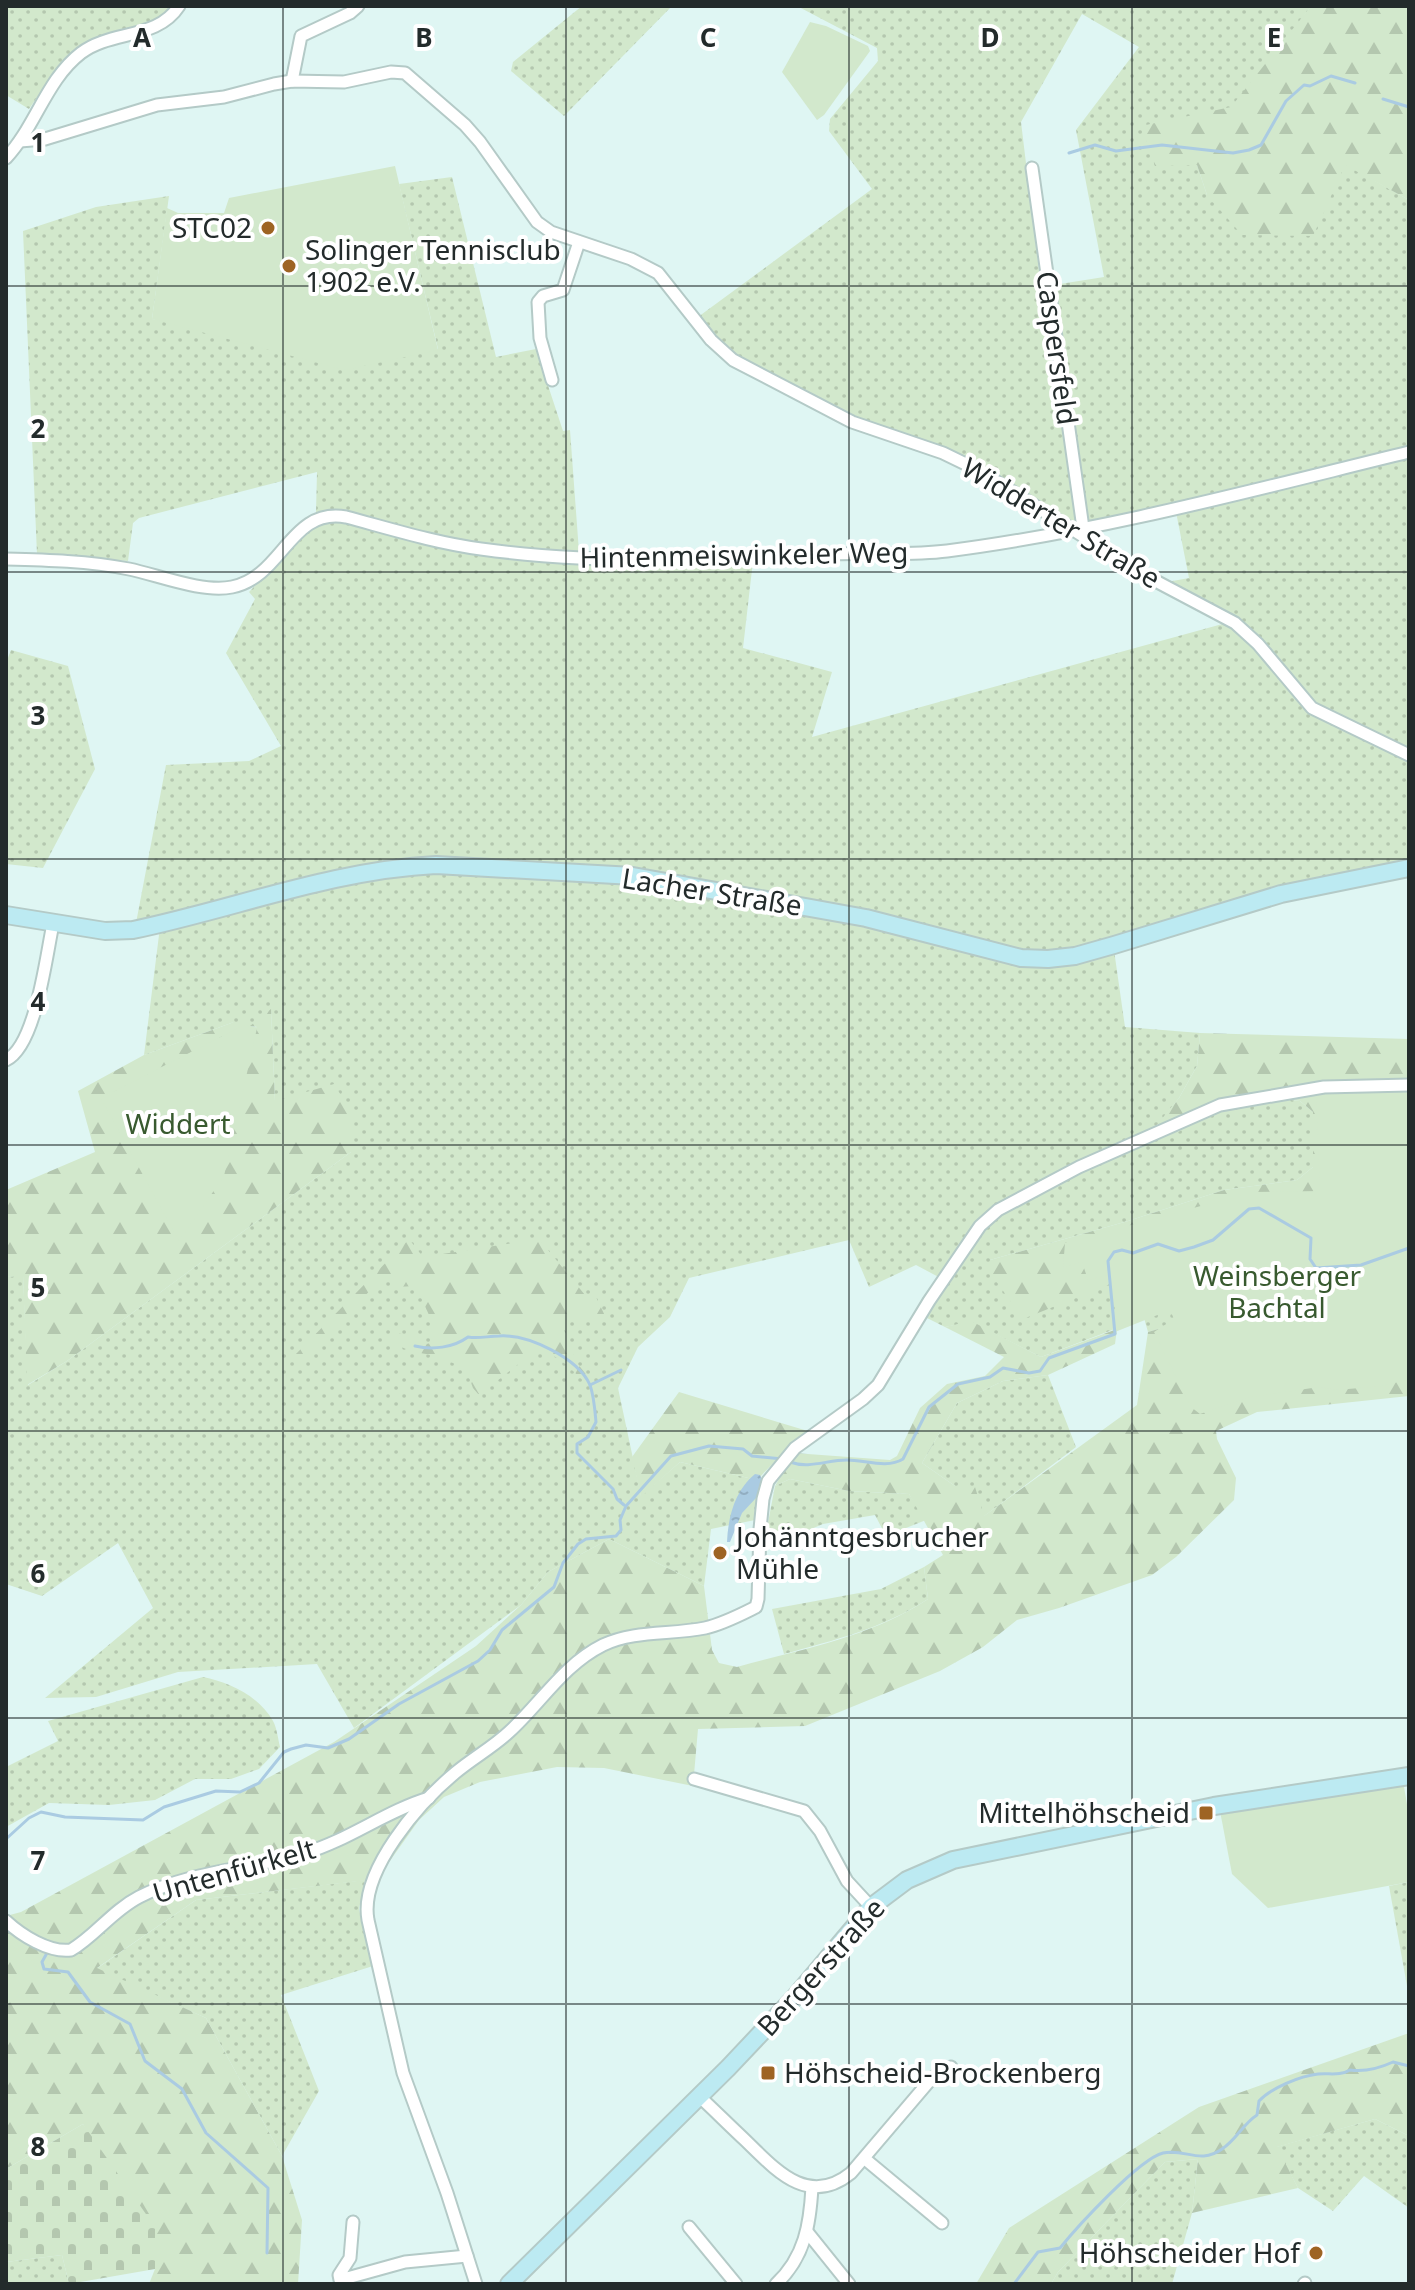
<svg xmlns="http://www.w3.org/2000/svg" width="1415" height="2290" font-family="'Noto Sans',sans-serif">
  <defs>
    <pattern id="grass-dots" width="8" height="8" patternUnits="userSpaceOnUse" patternTransform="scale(2)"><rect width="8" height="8" fill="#d2e8cc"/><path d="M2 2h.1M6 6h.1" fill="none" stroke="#b4c7af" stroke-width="1.8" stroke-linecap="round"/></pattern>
    <pattern id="forest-firs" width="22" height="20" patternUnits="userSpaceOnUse" patternTransform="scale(2)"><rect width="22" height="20" fill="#d2e8cc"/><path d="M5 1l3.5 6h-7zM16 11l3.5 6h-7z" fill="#b4c7af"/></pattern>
    <pattern id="cemetery-stones" width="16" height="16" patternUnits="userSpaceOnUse" patternTransform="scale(2)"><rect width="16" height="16" fill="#d2e8cc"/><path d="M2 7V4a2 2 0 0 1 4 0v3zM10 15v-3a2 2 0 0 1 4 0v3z" fill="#b4c7af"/></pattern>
    <pattern id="water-ripples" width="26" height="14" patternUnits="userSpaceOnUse" patternTransform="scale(2)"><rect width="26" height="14" fill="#aacbe2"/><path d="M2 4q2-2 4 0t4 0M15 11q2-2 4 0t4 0" fill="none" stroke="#92aec2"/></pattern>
  </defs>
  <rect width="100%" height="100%" fill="#dff6f3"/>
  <g fill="url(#grass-dots)" fill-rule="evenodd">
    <path d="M 6,6 L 173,6 C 161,30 121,27 99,37 C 65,51 49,81 29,109 L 6,95 Z"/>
    <polygon points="582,6 672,6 564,116 511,71 513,62"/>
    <path d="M 797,6 L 1311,6 L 1197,165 L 1207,195 L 1345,164 L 1409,200 L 1409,449 L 1192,501 L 1083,523 L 1070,523 L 970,461 L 867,425 L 740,361 L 718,344 L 698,317 L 872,189 L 829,131 L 830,119 L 878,61 L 877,48 ZM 1082,14 L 1139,47 L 1076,130 L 1104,277 L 1041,287 L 1021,122 Z"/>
    <polygon points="452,177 496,357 536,349 563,431 570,430 579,552 474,545 346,513 316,512 317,472 139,518 133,523 128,561 37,554 23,231 96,207 169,196 152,319 438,349 399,184"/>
    <polygon points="1409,456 1409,751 1311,701 1257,637 1167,582 1189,578 1176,512"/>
    <path d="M 337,519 L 454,550 L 753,561 L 743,648 L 832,672 L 812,737 L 1226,623 C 1260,647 1281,685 1312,713 L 1409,760 L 1409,865 L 1044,955 L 633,871 L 415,861 L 136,923 L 166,765 L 249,761 L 281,746 L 226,653 L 255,599 L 249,592 L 317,521 Z"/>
    <polygon points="11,650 68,666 95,769 43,868 6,864 6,663"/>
    <polygon points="416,869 631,881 866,922 1028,964 1114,950 1125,1027 1200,1033 1197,1066 1179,1098 1156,1127 1172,1135 1239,1094 1300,1101 1313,1112 1313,1167 1297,1180 1224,1190 1128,1221 990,1260 1131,1276 1262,1299 1148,1332 1144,1318 1041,1357 971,1322 945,1327 927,1318 948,1282 916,1265 869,1287 849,1240 689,1278 670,1317 638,1347 618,1388 641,1496 680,1462 757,1480 755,1520 711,1529 704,1586 609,1539 548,1572 521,1605 354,1728 317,1664 178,1672 96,1697 45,1698 153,1608 118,1543 42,1596 6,1584 6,1277 23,1275 28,1385 67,1361 351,1152 275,1101 271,1010 251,1026 257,1028 101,1098 234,1022 144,1055 160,927 298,893"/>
    <polygon points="1048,1375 1076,1447 983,1517 955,1486 922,1463 957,1403 1003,1381"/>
    <polygon points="790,1479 849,1491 909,1494 926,1520 886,1536 875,1515 823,1524 763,1549 775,1486"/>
    <path d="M 924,1567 L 928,1599 C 884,1628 835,1640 784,1654 L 772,1609 L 881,1589 Z"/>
    <path d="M 203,1677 C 229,1682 259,1696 273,1721 C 277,1728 278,1739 280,1747 L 259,1769 L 231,1779 L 195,1779 L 155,1800 L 109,1805 L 49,1803 L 6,1827 L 6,1767 L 58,1741 L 48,1721 Z"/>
    <polygon points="365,1880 359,1909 373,1966 281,1995 319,2091 282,2156 206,2018 96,1969 196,1900"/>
    <polygon points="1409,1882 1409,1997 1389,1886"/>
    <polygon points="1375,2119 1409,2136 1409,2208 1364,2176 1333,2211 1298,2188 1276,2147"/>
    <polygon points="1198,2159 1192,2213 1172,2284 1051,2284 1058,2272 1165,2162"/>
    <polygon points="62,2255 69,2284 6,2284 6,2262"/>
  </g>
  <g fill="url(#forest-firs)">
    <polygon points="1311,6 1409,6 1409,200 1345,165 1313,236 1242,235 1207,195 1197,165 1155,166 1141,126 1231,107"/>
    <polygon points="271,1009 275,1101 334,1084 353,1115 351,1152 67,1361 27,1385 23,1276 6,1277 6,1190 95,1152 78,1091 144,1055 234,1022 244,1025 102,1098 257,1027 250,1026"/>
    <path d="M 1200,1033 L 1409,1039 L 1409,1396 L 1257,1412 L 1216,1431 L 1217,1439 L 1236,1478 L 1234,1500 L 1176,1557 L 1152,1575 L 1059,1608 L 1017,1620 L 983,1647 L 940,1671 L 805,1726 L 698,1729 L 693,1786 L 604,1768 L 557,1767 L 480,1782 L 444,1797 L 419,1820 L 377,1879 L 196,1900 L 97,1968 L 206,2018 L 282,2156 L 302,2220 L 298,2284 L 149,2284 L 155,2269 L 83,2124 L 6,2169 L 6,1916 L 21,1912 L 334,1742 L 476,1646 L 521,1605 L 548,1572 L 609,1539 L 704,1586 L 712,1650 L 719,1663 L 737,1667 C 802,1649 871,1637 928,1599 L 924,1567 L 943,1555 L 909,1494 L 849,1491 L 790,1479 L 775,1486 L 794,1453 L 890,1460 L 897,1456 L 920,1408 L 947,1384 L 985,1376 L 1004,1357 L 945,1327 L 971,1321 L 1041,1357 L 1117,1329 L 1115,1344 L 1048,1375 L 1003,1381 L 957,1403 L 922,1463 L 955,1486 L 975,1487 L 984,1516 L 1137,1405 L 1148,1332 L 1261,1299 L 1248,1229 L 1023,1319 L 989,1271 L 990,1260 L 1128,1221 L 1224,1190 L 1297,1180 L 1313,1167 L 1313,1112 L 1300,1101 L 1239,1094 L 1172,1136 L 1155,1127 L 1179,1098 L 1197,1066 Z"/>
    <path d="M 409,1239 L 423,1257 L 539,1239 L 585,1295 L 596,1297 L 606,1318 L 561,1322 L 577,1363 L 592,1382 L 588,1385 C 574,1373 554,1348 534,1352 L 479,1395 L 473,1388 L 466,1369 C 457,1365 446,1359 436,1356 C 419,1352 400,1352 389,1336 L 393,1333 L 411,1335 L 428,1344 L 432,1340 L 429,1315 L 416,1286 L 395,1287 L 385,1275 L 300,1363 L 293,1357 Z"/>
    <polygon points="679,1392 811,1432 783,1453 757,1480 680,1462 641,1497 632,1457"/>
    <polygon points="1409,2033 1409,2136 1375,2119 1277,2147 1298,2188 1192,2213 1198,2159 1165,2162 1058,2272 1051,2284 976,2284 1009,2228 1199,2107"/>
  </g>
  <polygon fill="url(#cemetery-stones)" points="83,2124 155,2227 155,2269 69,2284 62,2255 6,2262 6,2169"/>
  <g fill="#d2e8cc">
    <polygon points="810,22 826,26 868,46 870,51 824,115 817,120 782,72"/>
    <polygon points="395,166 438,350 345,370 152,319 167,208 178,213 224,213 229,198"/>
    <polygon points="244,1025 257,1028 224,1176 179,1241 101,1098"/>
    <polygon points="1409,1089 1409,1379 1382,1386 1337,1390 1319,1387 1251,1397 1200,1414 1191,1407 1154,1332 1174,1319 1170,1310 1115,1332 1115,1308 1109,1275 1088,1280 1082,1262 1063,1267 1065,1243 1252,1192 1320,1191 1316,1091"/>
    <polygon points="1403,1781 1409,1816 1409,1882 1268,1908 1232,1874 1220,1811"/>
  </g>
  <path fill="url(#water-ripples)" d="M 755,1474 L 760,1475 L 762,1480 L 757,1497 L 742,1513 L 730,1542 L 727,1542 C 728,1517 735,1490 755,1474 Z"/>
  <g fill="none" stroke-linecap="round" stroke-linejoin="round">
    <g stroke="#aacbe2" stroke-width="3">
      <polyline points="1383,99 1409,107"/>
      <polyline points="1069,153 1095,145 1116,151 1162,145 1233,153 1249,150 1261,145 1286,101 1304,85 1310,86 1331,76 1355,83"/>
      <path d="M 415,1346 C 432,1350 453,1348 468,1337 C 479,1339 488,1336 499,1336 C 528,1334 578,1358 590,1385 C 594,1396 595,1411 596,1422 L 588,1437 L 577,1444 L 577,1453 L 613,1489 L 617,1499 L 624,1505"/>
      <polyline points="590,1385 621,1370"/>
      <path d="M 790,1462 C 809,1469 827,1460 847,1460 C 865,1460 887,1469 903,1459 L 929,1407 L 958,1384 L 990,1377 L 1003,1368 L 1029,1373 L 1040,1371 L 1049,1358 L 1115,1334 L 1108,1261 L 1114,1252 L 1122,1250 L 1133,1253 L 1158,1244 L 1179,1251 L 1194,1247 L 1213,1240 L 1249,1209 L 1259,1208 L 1311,1238 L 1310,1259 L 1316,1268 L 1361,1265 L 1409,1248"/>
      <polyline points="6,1839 29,1818 41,1812 65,1817 143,1820 164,1807 216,1791 240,1792 259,1783 284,1752 291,1749 306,1745 328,1748 349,1739 399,1704 478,1661 490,1650 502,1630 554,1587 563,1563 578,1544 586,1539 616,1536 621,1530 620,1520 626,1506 671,1456 709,1446 743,1449 752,1456 783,1459"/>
      <polyline points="42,1950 47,1953 42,1962 44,1969 68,1972 90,2002 130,2024 145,2061 182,2089 206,2133 268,2188 267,2253"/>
      <path d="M 1014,2284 L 1038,2252 L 1060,2248 C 1077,2227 1139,2159 1163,2153 C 1185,2148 1200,2165 1222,2149 C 1236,2140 1243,2124 1257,2115 L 1259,2101 C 1271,2088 1300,2076 1318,2074 C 1330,2073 1340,2076 1350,2070 C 1365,2072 1380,2068 1393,2062 L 1409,2066"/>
    </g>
    <defs>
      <g id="street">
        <polyline points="292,81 301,36 350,13 358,6"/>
        <polyline points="20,141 45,139 157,105 224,97 274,84 292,81 344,82 391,72 405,73 465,125 480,142 537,222 551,232 631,259 658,273 711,340 733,360 852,422 943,453 978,470 1148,577 1235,623 1258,644 1312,708 1409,755"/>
        <path d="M 6,158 C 36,126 46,80 81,53 C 111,30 157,40 179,6"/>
        <polyline points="1032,168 1083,528"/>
        <polyline points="552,380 540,338 538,302 543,296 563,290 579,242"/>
        <path d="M 6,559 C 47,560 88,561 129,569 C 158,575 202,593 232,587 C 283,577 290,507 346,517 C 391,529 436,543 481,549 C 596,565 711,560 826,554 C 866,552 907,556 947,551 C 1103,531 1257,489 1409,452"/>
        <path d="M 6,1060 C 36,1046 46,956 53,924"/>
        <polyline points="694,1779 804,1811 820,1831 847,1881 871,1907"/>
        <path d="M 6,1921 C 21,1935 49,1953 71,1950 C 95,1936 112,1911 139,1897 C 190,1871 251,1869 305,1853 C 349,1840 386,1811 429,1798"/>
        <path d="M 700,2097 C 715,2111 730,2126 745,2140 C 775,2169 808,2208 851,2173 L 932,2078 L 951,2067"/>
        <polyline points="865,2159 942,2223"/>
        <polyline points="353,2222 350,2258 339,2275 340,2280 405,2262 467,2256"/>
        <polyline points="689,2227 736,2284"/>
        <polyline points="808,2233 849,2284"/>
        <path d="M 476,2284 L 447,2193 L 403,2073 L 368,1920 C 359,1871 420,1802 455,1773 C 473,1758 493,1747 509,1732 C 541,1703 563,1665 603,1645 C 634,1630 671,1635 705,1628 C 723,1624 740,1615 756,1607 L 758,1599 L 760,1529 L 763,1499 L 768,1481 L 795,1448 L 863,1399 L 878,1385 L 929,1301 L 980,1226 L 998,1210 L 1079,1167 L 1220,1105 L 1324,1087 L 1409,1085"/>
        <path d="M 776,2284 C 805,2257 810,2224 812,2187"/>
        <polyline points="1304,2284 1305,2283"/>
      </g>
      <g id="secondary">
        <path d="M 6,915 L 105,931 L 133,930 C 234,909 332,870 436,865 L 633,876 L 866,918 L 1021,958 L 1048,959 L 1075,956 L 1114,945 L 1281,894 L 1409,868"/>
        <polyline points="509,2284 728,2068 796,1996 871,1907 907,1880 953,1860 1214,1806 1409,1776"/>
      </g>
    </defs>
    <use href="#street" stroke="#b4cac7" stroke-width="15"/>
    <use href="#secondary" stroke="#b4cac7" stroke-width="20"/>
    <use href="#street" stroke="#fff" stroke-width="11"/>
    <use href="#secondary" stroke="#bceaf2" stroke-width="16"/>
  </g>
  <path fill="none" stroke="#232b2b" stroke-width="2" stroke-opacity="0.55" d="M 283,6 L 283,2284M 566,6 L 566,2284M 849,6 L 849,2284M 1132,6 L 1132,2284M 6,286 L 1409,286M 6,572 L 1409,572M 6,859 L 1409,859M 6,1145 L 1409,1145M 6,1431 L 1409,1431M 6,1718 L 1409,1718M 6,2004 L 1409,2004"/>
  <g fill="#9e6423" stroke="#fff" stroke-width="3">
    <circle cx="268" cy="228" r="8"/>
    <circle cx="289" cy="266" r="8"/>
    <circle cx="720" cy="1553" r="8"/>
    <rect x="1198" y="1805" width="16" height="16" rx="4"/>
    <rect x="760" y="2065" width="16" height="16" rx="4"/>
    <circle cx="1316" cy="2253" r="8"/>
  </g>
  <g text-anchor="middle" stroke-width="8" stroke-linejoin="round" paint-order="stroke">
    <g font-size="28" fill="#232b2b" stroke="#fff" text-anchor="end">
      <text x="252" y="238">STC02</text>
      <text x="305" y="260" text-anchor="start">Solinger Tennisclub<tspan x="305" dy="32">1902 e.V.</tspan></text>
      <text x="736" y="1547" text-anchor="start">Johänntgesbrucher<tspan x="736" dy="32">Mühle</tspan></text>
      <text x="1190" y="1823">Mittelhöhscheid</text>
      <text x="784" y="2083" text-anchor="start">Höhscheid-Brockenberg</text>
      <text x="1300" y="2263">Höhscheider Hof</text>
    </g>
    <g font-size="28" fill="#232b2b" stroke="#fff">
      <text transform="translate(1057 348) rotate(82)" y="10">Caspersfeld</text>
      <text transform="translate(1061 523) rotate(31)" y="10">Widderter Straße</text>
      <text transform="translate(744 555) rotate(-1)" y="10">Hintenmeiswinkeler Weg</text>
      <text transform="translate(712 892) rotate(9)" y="10">Lacher Straße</text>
      <text transform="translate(234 1871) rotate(-16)" y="10">Untenfürkelt</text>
      <text transform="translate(821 1967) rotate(-48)" y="10">Bergerstraße</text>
    </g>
    <g font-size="28" fill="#385a2f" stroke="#fff">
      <text x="178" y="1134">Widdert</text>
      <text x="1277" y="1286">Weinsberger<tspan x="1277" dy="32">Bachtal</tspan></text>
    </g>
  </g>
  <g font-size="26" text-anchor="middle" font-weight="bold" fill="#232b2b" stroke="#fff" stroke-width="8" stroke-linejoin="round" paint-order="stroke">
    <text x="142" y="47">A</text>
    <text x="424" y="47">B</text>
    <text x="708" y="47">C</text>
    <text x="990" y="47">D</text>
    <text x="1274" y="47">E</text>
    <text x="38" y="152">1</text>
    <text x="38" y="438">2</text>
    <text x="38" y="725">3</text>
    <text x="38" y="1011">4</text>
    <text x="38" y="1297">5</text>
    <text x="38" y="1583">6</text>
    <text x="38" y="1870">7</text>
    <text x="38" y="2156">8</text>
  </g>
  <rect width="1415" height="2290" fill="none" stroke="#232b2b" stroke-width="16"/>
</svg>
